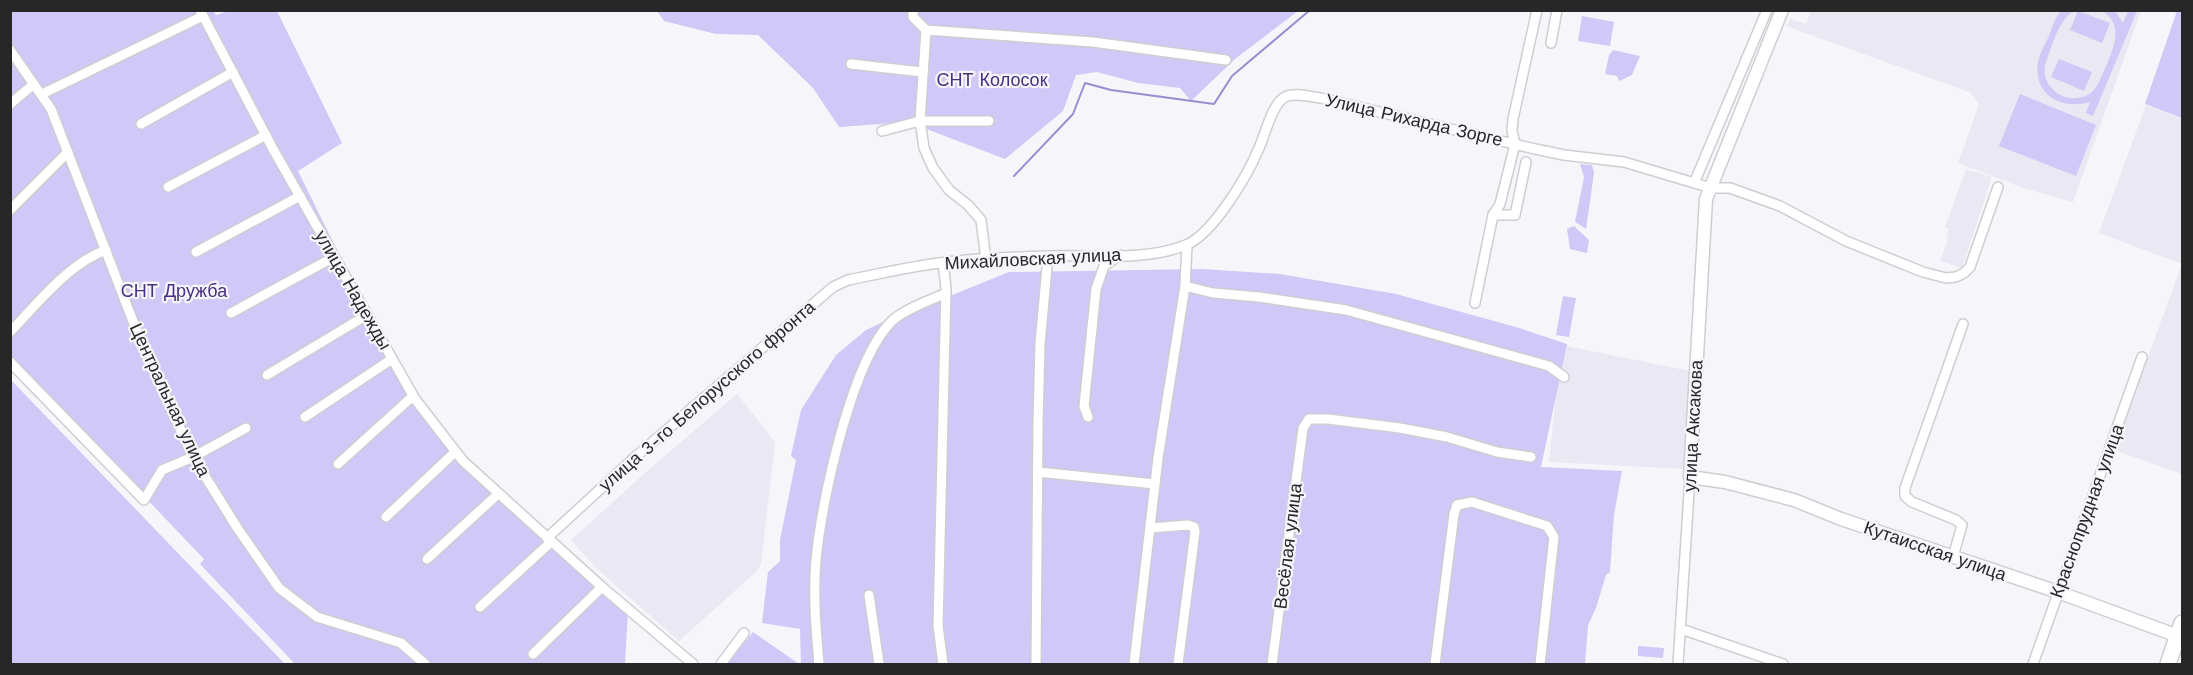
<svg xmlns="http://www.w3.org/2000/svg" width="2193" height="675" font-family="'Work Sans',sans-serif">
  <rect width="100%" height="100%" fill="#f6f6fa"/>
  <g fill="#e9e8f3">
    <polygon points="1805,10 2141,11 2073,202 2023,188 1958,163 1979,104 1969,92 1786,26 1791,19 1806,24 1810,13"/>
    <polygon points="2146,105 2182,119 2182,474 2114,450 2182,264 2099,233"/>
    <polygon points="1966,169 1992,177 1962,268 1940,261 1948,239 1946,239 1949,229 1945,227"/>
    <polygon points="1561,345 1690,371 1684,469 1549,462"/>
    <polygon points="737,394 775,442 761,565 757,571 679,641 595,567 571,540 646,472"/>
  </g>
  <g fill="#d0c8f6">
    <polygon points="213,10 216,15 229,11 277,11 342,143 298,171 392,362 465,455 628,610 625,664 295,664 200,564 204,559 11,357 11,11"/>
    <path d="M 2062,10 L 2073,11 C 2059,21 2053,43 2047,59 C 2043,68 2044,78 2050,86 C 2059,99 2078,102 2091,93 C 2098,87 2101,77 2105,69 C 2113,49 2125,26 2103,11 L 2115,11 L 2123,23 L 2128,11 L 2137,11 L 2093,116 L 2086,113 L 2090,102 C 2062,110 2033,96 2038,62 C 2040,53 2045,44 2049,36 C 2052,27 2055,17 2062,10 Z"/>
    <polygon points="657,11 1298,11 1235,59 1191,101 1180,88 1138,83 1097,72 1076,75 1063,111 1005,159 908,122 839,127 813,88 758,35 716,34 664,21"/>
    <polygon points="2078,11 2110,23 2102,43 2070,30"/>
    <polygon points="2177,11 2182,11 2182,118 2145,104"/>
    <polygon points="1582,16 1614,22 1610,46 1578,41"/>
    <polygon points="1613,50 1640,56 1632,75 1619,81 1617,76 1605,74 1609,55"/>
    <polygon points="2059,59 2092,72 2084,91 2051,77"/>
    <polygon points="2020,94 2096,125 2076,176 1999,146"/>
    <polygon points="1580,164 1592,165 1594,173 1586,229 1575,222 1584,177"/>
    <polygon points="1574,226 1589,240 1587,253 1570,249 1567,229"/>
    <polygon points="1201,269 1280,274 1396,294 1516,327 1567,344 1541,467 1622,471 1614,515 1610,572 1606,575 1596,608 1588,625 1585,664 801,664 800,629 762,623 768,572 780,561 780,540 796,460 791,456 801,410 836,355 866,330 883,322 905,317 945,298 1009,272"/>
    <polygon points="1563,296 1576,298 1569,337 1556,335"/>
    <polygon points="11,380 285,664 11,664"/>
    <polygon points="753,632 799,664 727,664"/>
    <polygon points="1638,646 1664,648 1663,658 1638,656"/>
  </g>
  <g fill="none" stroke-linecap="round" stroke-linejoin="round">
    <polyline stroke="#998cd0" stroke-width="2" points="1014,176 1073,114 1085,83 1111,90 1214,104 1232,76 1310,10"/>
    <defs>
      <g id="minor">
        <polyline points="200,10 273,149 415,399 463,461 602,587 693,664"/>
        <polyline points="913,10 913,17 926,30 920,121 924,148 933,168 949,190 968,205 981,220 986,260"/>
        <polyline points="926,30 1093,42 1226,60"/>
        <polyline points="1551,43 1557,10"/>
        <polyline points="10,50 51,109 141,342 193,457 238,529 279,588 317,617 401,643 425,664"/>
        <polyline points="851,64 922,72"/>
        <polyline points="42,94 203,16"/>
        <polyline points="10,104 34,84"/>
        <polyline points="141,124 233,72"/>
        <polyline points="882,131 920,121 989,121"/>
        <polyline points="1695,181 1767,10"/>
        <polyline points="168,187 266,135"/>
        <polyline points="10,210 68,152"/>
        <polyline points="1493,215 1515,215 1526,162"/>
        <polyline points="196,252 300,196"/>
        <polyline points="943,263 946,288 938,626 943,664"/>
        <polyline points="1185,286 1213,293 1259,297 1346,310 1549,366 1564,377"/>
        <polyline points="1475,303 1493,215 1500,204 1515,144 1512,131 1513,119 1537,10"/>
        <polyline points="231,313 334,257"/>
        <path d="M 10,332 C 37,304 69,263 106,250"/>
        <polyline points="10,362 144,500 162,470 193,457 246,428"/>
        <polyline points="267,375 367,315"/>
        <polyline points="305,417 392,359"/>
        <polyline points="1088,417 1084,406 1096,289 1104,266 1120,255"/>
        <polyline points="338,464 413,396"/>
        <polyline points="1038,472 1155,484"/>
        <polyline points="386,517 455,452"/>
        <polyline points="1150,528 1188,525 1194,527 1195,532 1178,664"/>
        <path d="M 547,538 L 634,458 L 833,287 L 848,280 C 884,273 920,264 956,261 C 986,258 1016,257 1047,256 C 1090,254 1145,262 1186,245 C 1213,234 1248,175 1259,148 C 1265,135 1272,104 1285,97 C 1295,92 1311,97 1321,98 L 1535,149 L 1564,155 L 1624,162 L 1711,188 L 1730,188 L 1780,206 L 1846,241 L 1923,272 L 1946,278 L 1956,277 L 1964,273 L 1970,267 L 1998,187"/>
        <polyline points="1953,557 1962,525 1956,520 1912,502 1905,496 1905,488 1963,324"/>
        <polyline points="427,559 498,494"/>
        <polyline points="869,595 879,664"/>
        <polyline points="480,607 551,542"/>
        <polyline points="1681,629 1783,664"/>
        <polyline points="533,654 602,587"/>
        <polyline points="721,664 744,633"/>
        <path d="M 819,664 C 816,630 813,594 816,560 C 821,503 852,358 893,320 C 907,308 929,301 946,293"/>
        <polyline points="1036,664 1038,423 1040,344 1048,256"/>
        <polyline points="1134,664 1158,458 1185,286 1187,245"/>
        <polyline points="1272,664 1303,428 1309,419 1328,419 1400,428 1447,437 1497,452 1531,457"/>
        <polyline points="1435,664 1454,514 1457,505 1472,502 1547,526 1554,537 1540,664"/>
        <polyline points="1678,664 1690,477"/>
        <polyline points="2033,664 2142,357"/>
      </g>
      <polyline id="tertiary" points="1782,10 1706,199 1690,477 1725,482 1794,500 1841,519 2058,592 2178,636"/>
      <polyline id="primary" points="2168,664 2182,623"/>
    </defs>
    <use href="#minor" stroke="#cecdd1" stroke-width="12"/>
    <use href="#tertiary" stroke="#cecdd1" stroke-width="15"/>
    <use href="#primary" stroke="#cecdd1" stroke-width="18"/>
    <use href="#minor" stroke="#fff" stroke-width="9"/>
    <use href="#tertiary" stroke="#fff" stroke-width="12"/>
    <use href="#primary" stroke="#fff" stroke-width="15"/>
  </g>
  <g text-anchor="middle" stroke-width="4.5" stroke-linejoin="round" paint-order="stroke">
    <g font-size="18" fill="#473080" stroke="#f6f6fa">
      <text x="992" y="86">СНТ Колосок</text>
      <text x="174" y="297">СНТ Дружба</text>
    </g>
    <g font-size="18" fill="#272728" stroke="#f6f6fa">
      <text transform="translate(1414 120) rotate(13)" y="6">Улица Рихарда Зорге</text>
      <text transform="translate(1033 259) rotate(-3)" y="6">Михайловская улица</text>
      <text transform="translate(353 290) rotate(60)" y="6">улица Надежды</text>
      <text transform="translate(707 396) rotate(-41)" y="6">улица 3-го Белорусского фронта</text>
      <text transform="translate(170 400) rotate(65)" y="6">Центральная улица</text>
      <text transform="translate(1693 426) rotate(-87)" y="6">улица Аксакова</text>
      <text transform="translate(2087 511) rotate(-70)" y="6">Краснопрудная улица</text>
      <text transform="translate(1288 546) rotate(-83)" y="6">Весёлая улица</text>
      <text transform="translate(1935 551) rotate(19)" y="6">Кутаисская улица</text>
    </g>
  </g>
  <rect width="2193" height="675" fill="none" stroke="#272728" stroke-width="24"/>
</svg>
